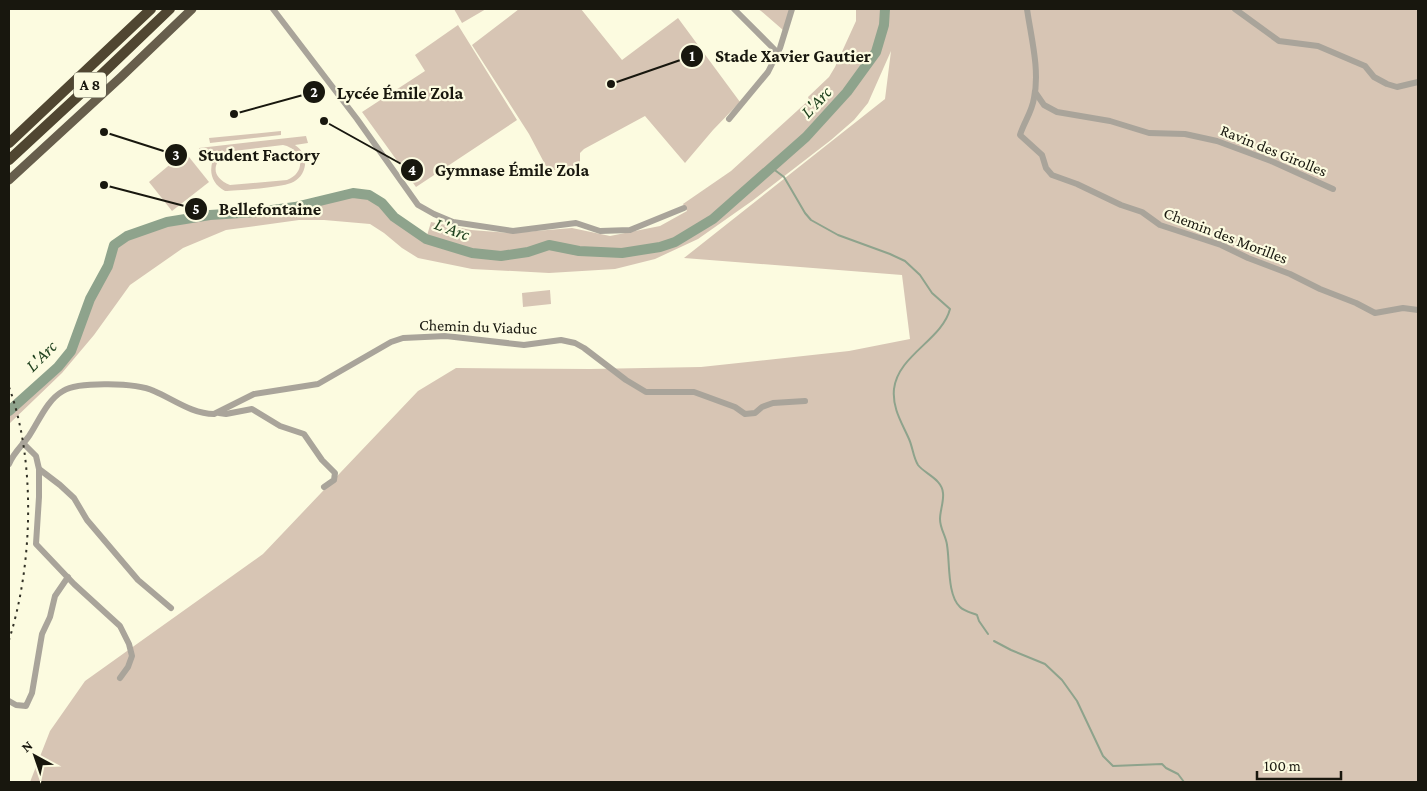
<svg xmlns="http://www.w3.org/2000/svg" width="1427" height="791" font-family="'Crimson Pro',serif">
  <rect width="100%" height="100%" fill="#fcfbe0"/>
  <g fill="#d7c5b4" fill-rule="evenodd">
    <polygon points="454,9 486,9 462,23"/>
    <polygon points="519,9 581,9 622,60 678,18 740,102 713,130 685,163 645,116 584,149 580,153 580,163 573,170 548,170 529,134 472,45"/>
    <polygon points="758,9 790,9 783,30 761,11"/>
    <polygon points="856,9 1418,9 1418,782 30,782 50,731 85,681 263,554 418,391 456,368 590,369 701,367 849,351 910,339 902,275 684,258 885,99 891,51 868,103 854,120 831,140 752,201 698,239 655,259 615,269 549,273 472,269 418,258 402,248 384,233 370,224 324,220 299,220 226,230 183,248 130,285 94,335 62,373 9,424 9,411 58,367 71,351 90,299 108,266 114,245 127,236 167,222 210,215 257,212 301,206 353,193 369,195 382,203 394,217 426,239 431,222 471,230 511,233 572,228 610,236 660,226 687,211 683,204 731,171 809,100 808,97 829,77 835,67 856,21"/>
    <polygon points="458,25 517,120 416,187 362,112 425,71 415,55"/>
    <polygon points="281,131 281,135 210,143 209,138"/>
    <path d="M 306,136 L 308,143 L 295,145 C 302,150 306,156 305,165 C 304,173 299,180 291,183 C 282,187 236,191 225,191 C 210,183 207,167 217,153 L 199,155 L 199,148 ZM 283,145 C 303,149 307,172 287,180 L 230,185 C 211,177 212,164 226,152 Z"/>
    <polygon points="185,152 209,182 172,211 149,182"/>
    <polygon points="550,290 551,304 523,307 522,293"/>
  </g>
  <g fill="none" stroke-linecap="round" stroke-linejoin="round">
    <g stroke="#8ea38c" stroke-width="2">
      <path d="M 772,168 L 784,177 L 805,213 L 811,220 L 838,235 L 890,254 L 905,261 L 920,275 L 932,293 L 950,309 C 942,340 898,355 894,389 C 892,408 902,423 909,439 C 913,448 913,457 918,465 C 925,474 942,479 943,493 C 944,501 940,511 940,519 C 940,529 946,536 947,545 C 950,562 947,595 960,607 C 964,611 972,613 977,615 L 979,621 L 988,634"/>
      <polyline points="994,641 1011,650 1045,664 1062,680 1077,701 1103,756 1113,766 1162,764 1166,768 1178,774 1184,782"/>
    </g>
    <polyline stroke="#8ea38c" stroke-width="10" points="9,411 58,367 71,351 90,299 108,266 114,245 127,236 167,222 210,215 257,212 295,207 353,193 369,195 382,203 394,217 426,239 472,253 501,256 528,252 549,245 579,251 622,253 660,247 675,242 713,219 806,137 847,92 876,52 884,25 885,9"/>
    <g stroke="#a9a49a" stroke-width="6">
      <polyline points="273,9 357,119 418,205 434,214 453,222 513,231 576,223 600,231 630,230 684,208"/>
      <polyline points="734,9 778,53"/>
      <path d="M 1027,9 C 1031,37 1040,70 1034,98 C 1032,112 1024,122 1020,135 L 1042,155 L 1046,168 L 1052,175 L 1077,184 L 1121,205 L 1142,212 L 1160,225 L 1221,245 L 1248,258 L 1290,274 L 1320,289 L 1356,303 L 1375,313 L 1403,308 L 1418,310"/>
      <polyline points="1235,9 1279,41 1318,46 1365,66 1374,77 1387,84 1397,87 1418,82"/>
      <polyline points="1035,92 1044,105 1057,112 1110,121 1149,133 1185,134 1217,141 1271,161 1333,189"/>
      <polyline points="729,119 768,72 780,48 792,9"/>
      <polyline points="219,413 226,414 252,409 280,426 304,434 322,460 335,473 334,480 324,487"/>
      <polyline points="23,443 36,456 39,469 60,485 74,498 87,520 138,580 171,608"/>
      <path d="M 9,464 C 14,452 22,446 29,436 C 39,421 47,400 63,391 C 79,381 137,383 154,391 C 173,399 192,414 214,414 L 254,394 L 318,384 L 391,342 L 403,338 L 446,336 L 524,345 L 561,340 L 575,343 L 584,348 L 626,380 L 646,392 L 694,392 L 735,407 L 745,414 L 755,413 L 762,407 L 773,403 L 805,401"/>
      <polyline points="39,469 39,497 36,544 74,584 120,626 129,644 132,656 128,667 120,678"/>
      <polyline points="9,701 16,705 26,706 32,693 42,634 50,617 55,596 68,577"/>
    </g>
    <polyline stroke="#675e4c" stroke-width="9" points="9,180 121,77 192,9"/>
    <g stroke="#504631" stroke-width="10">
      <polyline points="9,143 151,9"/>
      <polyline points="9,160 103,73 170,9"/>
    </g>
    <path stroke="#313025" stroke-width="2" stroke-dasharray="2.5 5" stroke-linecap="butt" d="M 9,387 C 36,461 33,565 9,640"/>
  </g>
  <g text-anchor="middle" stroke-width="4.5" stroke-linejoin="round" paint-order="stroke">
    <rect fill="#fcfbe0" stroke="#5c5b4d" stroke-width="1" x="74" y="72.5" width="32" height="25" rx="4"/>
    <g font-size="15" font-weight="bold" fill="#18170e">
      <text x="90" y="90">A 8</text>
    </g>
    <g font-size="16" fill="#18170e" stroke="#fcfbe0">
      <text transform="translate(1274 150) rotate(22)" y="6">Ravin des Girolles</text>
      <text transform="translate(1226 235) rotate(21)" y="6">Chemin des Morilles</text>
      <text transform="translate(478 326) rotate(2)" y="6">Chemin du Viaduc</text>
    </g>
    <g font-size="18" font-style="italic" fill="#20421f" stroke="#fcfbe0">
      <text transform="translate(816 102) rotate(-47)" y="6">L'Arc</text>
      <text transform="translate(452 229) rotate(20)" y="6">L'Arc</text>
      <text transform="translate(41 356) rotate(-45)" y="6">L'Arc</text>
    </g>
  </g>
  <path fill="none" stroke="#18170e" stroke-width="2" d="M611 84L692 56M234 114L314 92M104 132L176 155M324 121L412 170M104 185L196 209"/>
  <g fill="#18170e" stroke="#fcfbe0" stroke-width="2">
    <circle cx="611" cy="84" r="5"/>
    <circle cx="234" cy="114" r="5"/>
    <circle cx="104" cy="132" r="5"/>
    <circle cx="324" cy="121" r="5"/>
    <circle cx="104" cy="185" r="5"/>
    <circle cx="692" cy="56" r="12"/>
    <circle cx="314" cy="92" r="12"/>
    <circle cx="176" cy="155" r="12"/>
    <circle cx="412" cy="170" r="12"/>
    <circle cx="196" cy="209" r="12"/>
  </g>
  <g font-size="15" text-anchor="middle" font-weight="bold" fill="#fff">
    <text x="692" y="61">1</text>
    <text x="314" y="97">2</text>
    <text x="176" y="160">3</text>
    <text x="412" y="175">4</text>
    <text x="196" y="214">5</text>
  </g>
  <g font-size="18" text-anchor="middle" font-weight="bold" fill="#18170e" stroke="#fcfbe0" stroke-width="4.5" stroke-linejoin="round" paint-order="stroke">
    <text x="793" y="62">Stade Xavier Gautier</text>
    <text x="400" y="99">Lycée Émile Zola</text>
    <text x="259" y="161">Student Factory</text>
    <text x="512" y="176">Gymnase Émile Zola</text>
    <text x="270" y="215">Bellefontaine</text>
  </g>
  <rect width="1427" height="791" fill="none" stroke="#18170e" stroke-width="20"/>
  <g transform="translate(35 756) rotate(320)" stroke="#fcfbe0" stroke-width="4" paint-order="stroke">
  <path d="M0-4L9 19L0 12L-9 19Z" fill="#18170e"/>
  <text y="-8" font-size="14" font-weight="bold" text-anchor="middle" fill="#18170e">N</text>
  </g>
  <path d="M1257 771v8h84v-8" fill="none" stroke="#18170e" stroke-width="2.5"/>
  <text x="1264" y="771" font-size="15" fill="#18170e" stroke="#fcfbe0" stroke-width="4" paint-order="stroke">100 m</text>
</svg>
